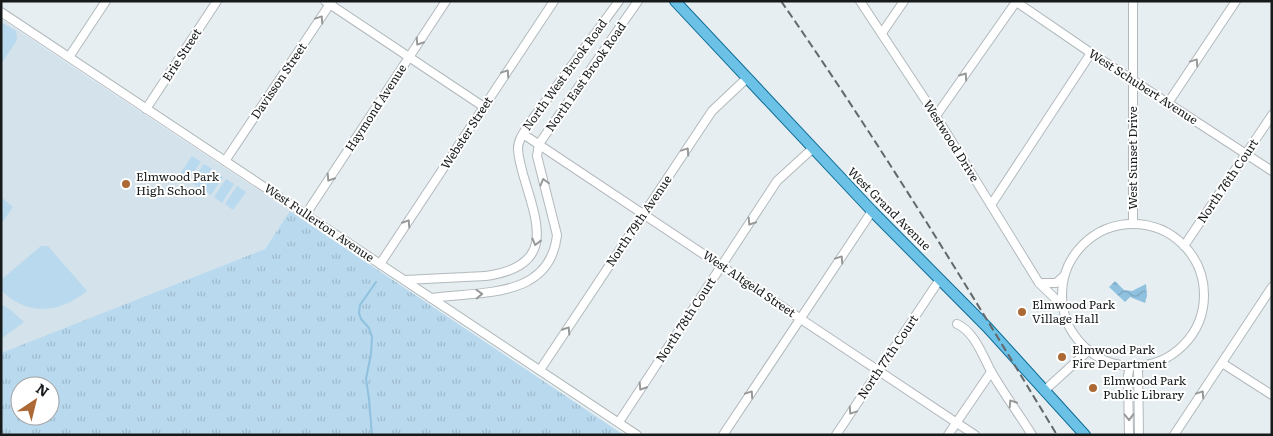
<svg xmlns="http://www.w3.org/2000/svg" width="1273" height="436" font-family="Literata,serif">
  <defs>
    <pattern id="grass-tufts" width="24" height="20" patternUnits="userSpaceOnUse" patternTransform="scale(1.25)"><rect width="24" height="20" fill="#b9d9ee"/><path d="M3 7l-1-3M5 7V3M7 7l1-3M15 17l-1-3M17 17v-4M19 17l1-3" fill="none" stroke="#9ebacc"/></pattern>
    <pattern id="water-waves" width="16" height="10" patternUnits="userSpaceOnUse" patternTransform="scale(1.25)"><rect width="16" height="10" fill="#90c1df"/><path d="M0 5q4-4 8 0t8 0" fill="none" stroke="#7ba5bf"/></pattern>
  </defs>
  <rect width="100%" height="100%" fill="#e6eef2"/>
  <polygon fill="#d3e2eb" points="1,19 290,211 265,249 1,353"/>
  <path fill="url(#grass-tufts)" fill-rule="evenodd" d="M 290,211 L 624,435 L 1,435 L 1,353 L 265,249 ZM 20,386 L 50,386 L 50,416 L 20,416 Z"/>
  <g fill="#b9d9ee">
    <polygon points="1,22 16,31 17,40 1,64"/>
    <polygon points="192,156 201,162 188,180 180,174"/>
    <polygon points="204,164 212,169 200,188 191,182"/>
    <polygon points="215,171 223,177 211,195 202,189"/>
    <polygon points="226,179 234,184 222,203 214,197"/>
    <polygon points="237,186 246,192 233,210 225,204"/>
    <polygon points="1,197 13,207 1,224"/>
    <path d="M 41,246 L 48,246 L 87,291 C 60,313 27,317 1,290 L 1,280 Z"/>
    <polygon points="1,304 12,311 24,322 1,339"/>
  </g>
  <polygon fill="url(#water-waves)" points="1115,281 1124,290 1132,291 1146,284 1147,296 1145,303 1130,297 1125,302 1109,287"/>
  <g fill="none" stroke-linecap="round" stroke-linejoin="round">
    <polyline stroke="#90c1df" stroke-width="2" points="372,435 369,399 366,379 371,354 372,337 369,328 361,319 359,313 360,305 376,282"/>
    <defs>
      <g id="minor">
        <polyline points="325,1 484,107"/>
        <polyline points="860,1 936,116 1039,283 1063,306"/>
        <polyline points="1015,1 1091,53 1272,171"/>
        <polyline points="1133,1 1133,224"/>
        <polyline points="1,12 637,435"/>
        <polyline points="882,33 904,1"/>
        <polyline points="69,57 106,1"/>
        <polyline points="1168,103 1236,1"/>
        <polyline points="146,109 217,1"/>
        <polyline points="936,116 1016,2"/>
        <polyline points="523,134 975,435"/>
        <polyline points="225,161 332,1"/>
        <polyline points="991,205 1091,53"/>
        <polyline points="306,214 446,1"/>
        <circle cx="1133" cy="295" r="71"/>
        <polyline points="1184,246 1272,115"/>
        <polyline points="380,264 554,1"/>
        <path d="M 405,280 C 425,279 445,278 465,277 C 474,276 483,277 492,275 C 557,263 536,220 523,174 C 521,166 518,157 518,148 C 518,140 524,132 529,124 L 619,1"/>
        <polyline points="1039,283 1056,283 1064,276"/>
        <path d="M 431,298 C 479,291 550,300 557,235 L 537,156 L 539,144 L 638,1"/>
        <path d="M 957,324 C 975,332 983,357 992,373 C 1004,394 1019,414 1032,435"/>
        <polyline points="1222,363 1272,395"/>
        <polyline points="1138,365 1139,435"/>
        <polyline points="540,370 712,111 747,78"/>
        <polyline points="1044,391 1089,350"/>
        <polyline points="619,422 777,181 812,149"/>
        <polyline points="723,435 872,211"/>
        <polyline points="836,435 940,279"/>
        <polyline points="948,435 991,372"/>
        <polyline points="1129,435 1128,376 1130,365"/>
        <polyline points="1174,435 1272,287"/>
      </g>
      <polyline id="major" points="675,1 872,211 987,327 1085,435"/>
    </defs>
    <use href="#minor" stroke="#b2b9bd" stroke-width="10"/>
    <use href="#major" stroke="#0d6c95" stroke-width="12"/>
    <use href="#minor" stroke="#fff" stroke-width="8"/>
    <use href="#major" stroke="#6bc1e6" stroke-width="10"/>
    <path stroke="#63686a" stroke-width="2" stroke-dasharray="8 4" stroke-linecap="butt" d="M 781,1 C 879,142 968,288 1057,435"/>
  </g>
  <defs><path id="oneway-chevron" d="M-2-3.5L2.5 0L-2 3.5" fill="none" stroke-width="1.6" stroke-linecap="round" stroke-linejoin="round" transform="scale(1.25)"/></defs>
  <g stroke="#979898">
    <use href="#oneway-chevron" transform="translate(320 19) rotate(-56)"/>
    <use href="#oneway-chevron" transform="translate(419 42) rotate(123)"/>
    <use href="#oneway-chevron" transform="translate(1195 62) rotate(-56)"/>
    <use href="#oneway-chevron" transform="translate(506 73) rotate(-56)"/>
    <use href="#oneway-chevron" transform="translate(964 76) rotate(-55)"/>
    <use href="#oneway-chevron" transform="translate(686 151) rotate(-56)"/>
    <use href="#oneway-chevron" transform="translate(330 178) rotate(123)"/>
    <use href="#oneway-chevron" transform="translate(544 182) rotate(-105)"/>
    <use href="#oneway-chevron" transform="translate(751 222) rotate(123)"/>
    <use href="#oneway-chevron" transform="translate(407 223) rotate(-57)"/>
    <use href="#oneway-chevron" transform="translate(536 242) rotate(104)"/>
    <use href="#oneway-chevron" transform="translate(840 259) rotate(-56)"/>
    <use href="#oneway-chevron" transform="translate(479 294) rotate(-2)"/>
    <use href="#oneway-chevron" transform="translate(567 330) rotate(-57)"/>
    <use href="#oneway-chevron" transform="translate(642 387) rotate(123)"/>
    <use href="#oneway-chevron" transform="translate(750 394) rotate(-56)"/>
    <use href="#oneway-chevron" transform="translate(1201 394) rotate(-56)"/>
    <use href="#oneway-chevron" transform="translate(1012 403) rotate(-123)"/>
    <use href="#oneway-chevron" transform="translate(852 411) rotate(124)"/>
    <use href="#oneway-chevron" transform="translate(1129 417) rotate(89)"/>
  </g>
  <g fill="#ac6936" stroke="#fff" stroke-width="2">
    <circle cx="126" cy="184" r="5"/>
    <circle cx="1022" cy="312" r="5"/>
    <circle cx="1062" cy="357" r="5"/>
    <circle cx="1093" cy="388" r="5"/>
  </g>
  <g text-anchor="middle" stroke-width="4" stroke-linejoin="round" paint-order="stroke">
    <g font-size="12" fill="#171a1b" stroke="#fff">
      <text transform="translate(182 55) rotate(-57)" y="4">Erie Street</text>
      <text transform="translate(565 75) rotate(-54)" y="4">North West Brook Road</text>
      <text transform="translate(586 77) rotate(-55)" y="4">North East Brook Road</text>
      <text transform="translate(279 81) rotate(-56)" y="4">Davisson Street</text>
      <text transform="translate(1143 87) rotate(33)" y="4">West Schubert Avenue</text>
      <text transform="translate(376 108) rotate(-57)" y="4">Haymond Avenue</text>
      <text transform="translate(467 133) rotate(-57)" y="4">Webster Street</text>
      <text transform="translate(951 141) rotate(58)" y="4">Westwood Drive</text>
      <text transform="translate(1133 158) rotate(-90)" y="4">West Sunset Drive</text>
      <text transform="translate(1228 181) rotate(-56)" y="4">North 76th Court</text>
      <text transform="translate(889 209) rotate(45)" y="4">West Grand Avenue</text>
      <text transform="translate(639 221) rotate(-56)" y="4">North 79th Avenue</text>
      <text transform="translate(319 223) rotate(34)" y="4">West Fullerton Avenue</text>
      <text transform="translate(749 284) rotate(34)" y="4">West Altgeld Street</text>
      <text transform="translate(686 320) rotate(-57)" y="4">North 78th Court</text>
      <text transform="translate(888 357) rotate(-56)" y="4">North 77th Court</text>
    </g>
    <g font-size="12" fill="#171a1b" stroke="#fff" text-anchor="start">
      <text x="136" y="181">Elmwood Park<tspan x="136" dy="14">High School</tspan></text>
      <text x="1032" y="309">Elmwood Park<tspan x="1032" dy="14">Village Hall</tspan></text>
      <text x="1072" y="354">Elmwood Park<tspan x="1072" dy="14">Fire Department</tspan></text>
      <text x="1103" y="385">Elmwood Park<tspan x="1103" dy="14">Public Library</tspan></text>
    </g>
  </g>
  <rect width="1273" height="436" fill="none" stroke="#171a1b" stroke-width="5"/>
  <g transform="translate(35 401) rotate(35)"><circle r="24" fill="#ffffff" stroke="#a2a3a4"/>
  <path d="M0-4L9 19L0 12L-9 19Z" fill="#ac6936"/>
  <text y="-8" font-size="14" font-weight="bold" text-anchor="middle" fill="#171a1b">N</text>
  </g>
</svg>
